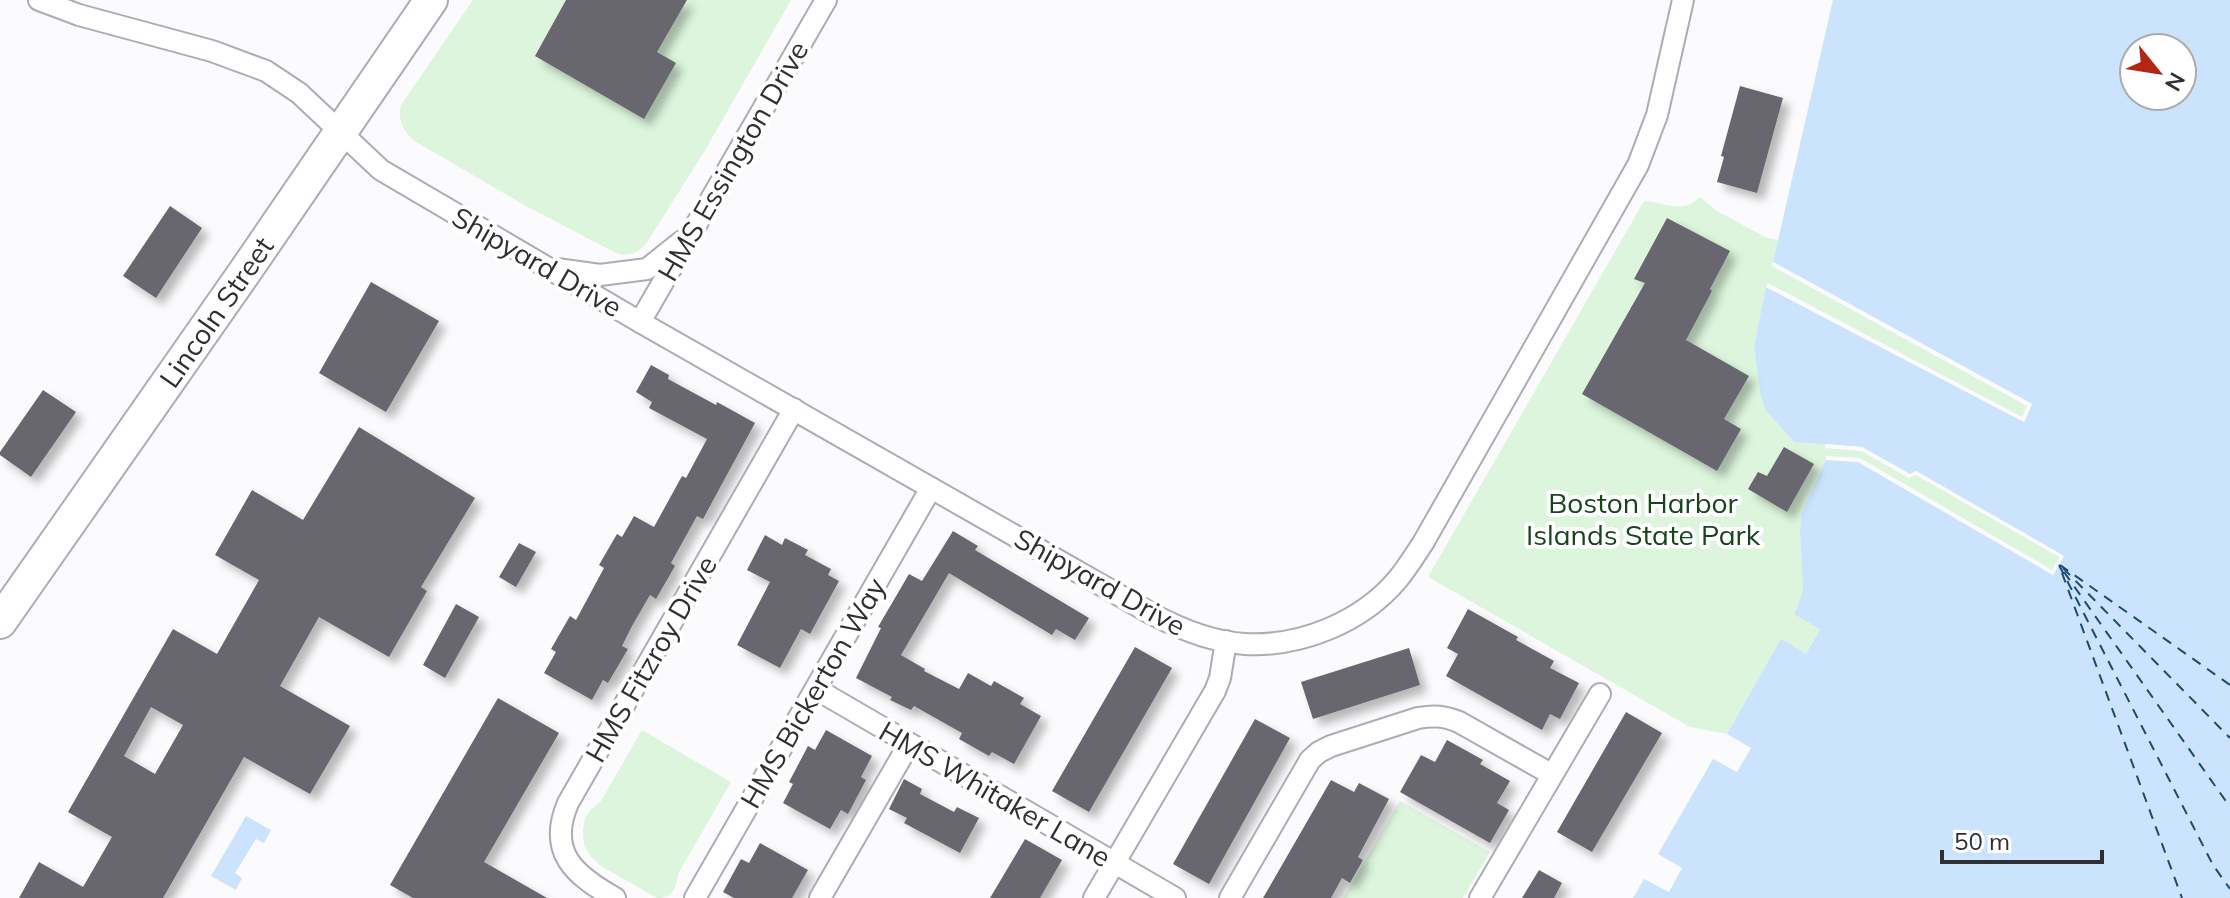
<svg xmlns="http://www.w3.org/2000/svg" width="2230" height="898" font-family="Mulish,sans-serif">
  <defs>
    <filter id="shadow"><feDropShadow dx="7" dy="7" stdDeviation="4" flood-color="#0004"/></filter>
  </defs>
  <rect width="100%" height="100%" fill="#fbfbfd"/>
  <g fill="#dcf5dc">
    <path d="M 473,0 L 791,0 L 704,152 L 646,244 C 637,253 629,257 616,253 L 526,206 L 416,142 C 404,133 397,120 401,105 Z"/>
    <path d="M 1700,197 L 1717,211 L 1767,238 L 1778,240 L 1773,263 L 2032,404 L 2024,422 L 1767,287 L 1754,347 L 1758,367 L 1794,442 L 1862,447 L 1916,471 L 2064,556 L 2053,575 L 1800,532 L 1803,591 L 1794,613 L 1820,628 L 1806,654 L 1781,640 L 1727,734 L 1690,727 L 1428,577 L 1644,201 C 1664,202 1683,215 1700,197 Z"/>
    <path d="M 642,730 L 731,782 L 678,874 C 676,888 673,898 657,898 L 601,866 L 591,857 L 584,845 L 583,829 L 585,818 L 590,810 L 601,801 Z"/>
    <polygon points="1400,801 1490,852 1463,898 1343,898"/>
  </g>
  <g fill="#cbe3fc" fill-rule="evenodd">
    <path d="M 1833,0 L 2230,0 L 2230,898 L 1633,898 L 1644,879 L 1669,892 L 1682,868 L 1658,854 L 1713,759 L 1737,772 L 1751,748 L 1727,734 L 1781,639 L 1806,654 L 1820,629 L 1794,614 L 1803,591 L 1800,532 L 1802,513 L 1826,460 L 1858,462 L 2053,575 L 2064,556 L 1916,471 L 1910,474 L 1862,447 L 1794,442 L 1765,409 L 1761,396 L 1754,347 L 1766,287 L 2024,422 L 2032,404 L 1773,262 ZM 2134,48 L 2182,48 L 2182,96 L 2134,96 Z"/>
    <polygon points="246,816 271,830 264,843 256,839 235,873 242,878 236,890 211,876"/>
  </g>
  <g fill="#fbfbfd">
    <polygon points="1773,262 2032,404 2024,422 1766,287 1768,283 2022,417 2027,406 1772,266"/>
    <polygon points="1825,444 1862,447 1910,474 1916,471 2064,556 2053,575 1858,462 1826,460 1826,456 1860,458 2052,570 2059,557 1916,475 1909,478 1861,451 1825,448"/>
  </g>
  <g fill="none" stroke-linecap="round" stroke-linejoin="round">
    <g stroke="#1e4972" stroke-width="2" stroke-dasharray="10 8" stroke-linecap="butt">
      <polyline points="2059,565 2213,865 2230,889"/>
      <polyline points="2060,565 2230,685"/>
      <polyline points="2063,568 2230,738"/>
      <polyline points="2064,572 2230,807"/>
      <polyline points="2062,573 2182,898"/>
    </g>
  </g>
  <g fill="#68666e" fill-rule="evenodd" filter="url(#shadow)">
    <polygon points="566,0 687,0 657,52 676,63 644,119 535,56"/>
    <polygon points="1740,86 1783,98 1757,193 1717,182 1724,157 1721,156"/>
    <polygon points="170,206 202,228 156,298 123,276"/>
    <polygon points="1667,218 1730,251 1710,289 1712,291 1686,340 1749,376 1724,419 1741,429 1717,471 1582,394 1645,283 1634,279"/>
    <polygon points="371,282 439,321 386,412 319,373"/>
    <polygon points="651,365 669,375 668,379 716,405 717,402 755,423 703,519 697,516 671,563 675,566 656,599 650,595 632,626 622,646 628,649 608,683 603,680 592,700 544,673 556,652 551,649 570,616 576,620 604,568 599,565 617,534 622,537 634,516 654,527 682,476 686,478 707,439 649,408 652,402 636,392"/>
    <polygon points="43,390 76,412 31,477 0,455 0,452"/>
    <path d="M 359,427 L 475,498 L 421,587 L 427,591 L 389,657 L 319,617 L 280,686 L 350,726 L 310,794 L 244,757 L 163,898 L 19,898 L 39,862 L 83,887 L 112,837 L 68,812 L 173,629 L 217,654 L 259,580 L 215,555 L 252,490 L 303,520 ZM 151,707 L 183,725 L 155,774 L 124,756 Z"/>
    <polygon points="1784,447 1814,464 1787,512 1748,489 1758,472 1767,476"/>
    <polygon points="953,531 978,546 975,550 1089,618 1075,640 1056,629 1052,635 949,573 901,655 925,669 924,671 959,689 968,673 991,686 994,681 1024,698 1020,704 1041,716 1014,764 992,752 989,756 959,739 962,733 914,706 911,710 890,700 892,697 856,678 881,628 878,627 909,574 922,581"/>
    <polygon points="765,535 782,545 785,538 808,550 805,555 831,569 828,575 839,581 810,634 801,629 780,668 737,645 770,582 747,570"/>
    <polygon points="519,543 536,552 516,587 499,577"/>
    <polygon points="456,604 479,617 445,678 423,665"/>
    <polygon points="1468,609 1518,637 1516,640 1554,661 1550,668 1579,683 1560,719 1550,714 1542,730 1446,676 1458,654 1447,648"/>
    <polygon points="1135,647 1172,668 1089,812 1052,791"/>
    <polygon points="1409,648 1420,685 1313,719 1301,682"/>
    <polygon points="498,698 559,733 484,862 547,898 413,898 390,885"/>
    <polygon points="1626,712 1662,733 1592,852 1557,832"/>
    <polygon points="1255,719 1290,738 1209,884 1173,864"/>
    <polygon points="826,730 872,756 861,777 866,780 848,814 841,810 830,829 783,803 793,784 789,782 808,746 815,750"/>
    <polygon points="1447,740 1483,760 1480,764 1510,781 1497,803 1509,810 1490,843 1400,792 1421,755 1435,762"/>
    <polygon points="904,779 922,789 920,794 954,812 957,807 979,818 960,853 904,823 907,818 889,809"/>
    <polygon points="1331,780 1354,792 1359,783 1389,799 1358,857 1363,860 1350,883 1342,878 1331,898 1263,898"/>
    <polygon points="1025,839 1062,860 1040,898 990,898"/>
    <polygon points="760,843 808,870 792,898 734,898 723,892 741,859 749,863"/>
    <polygon points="1539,870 1562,883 1554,898 1522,898"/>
  </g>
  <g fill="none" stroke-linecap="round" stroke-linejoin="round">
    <defs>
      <g id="street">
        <path d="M 39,0 L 79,15 L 212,51 L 266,71 L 299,93 L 381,170 L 640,322 L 1152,614 C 1180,629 1212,642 1245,644 C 1301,647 1362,622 1398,579 C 1407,568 1415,555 1423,543 L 1638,165 L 1657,115 L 1683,0"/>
        <polyline points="557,269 600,275 647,269 682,241"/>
        <polyline points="640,322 826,0"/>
        <polyline points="816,689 1175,898"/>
        <path d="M 615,898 C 574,875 547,852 568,803 L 794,409"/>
        <polyline points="695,898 931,488"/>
        <polyline points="820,898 909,744"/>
        <polyline points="1094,898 1215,691 1220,678 1226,641"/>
        <path d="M 1230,898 L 1310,760 L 1319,752 L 1331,746 L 1418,718 C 1434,715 1444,716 1459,722 L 1551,774"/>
        <polyline points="1480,898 1600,694"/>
      </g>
      <g id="primary">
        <path id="s1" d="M 0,622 L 244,273 L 431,0"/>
      </g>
    </defs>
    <use href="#street" stroke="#acacb6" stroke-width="24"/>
    <use href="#primary" stroke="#acacb6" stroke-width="36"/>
    <use href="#street" stroke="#fff" stroke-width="20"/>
    <use href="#primary" stroke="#fff" stroke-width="32"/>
  </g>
  <g text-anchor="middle" stroke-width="8" stroke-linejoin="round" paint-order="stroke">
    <g font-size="28" fill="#2f2f32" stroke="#fff">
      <text transform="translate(733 161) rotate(-60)" y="10">HMS Essington Drive</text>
      <text transform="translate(537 262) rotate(30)" y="10">Shipyard Drive</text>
      <text dy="10" stroke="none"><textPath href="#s1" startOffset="378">Lincoln Street</textPath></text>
      <text transform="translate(1100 582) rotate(29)" y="10">Shipyard Drive</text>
      <text transform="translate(651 659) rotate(-60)" y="10">HMS Fitzroy Drive</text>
      <text transform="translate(813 693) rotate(-60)" y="10">HMS Bickerton Way</text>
      <text transform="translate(995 794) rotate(30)" y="10">HMS Whitaker Lane</text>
    </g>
    <g font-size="28" fill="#16441b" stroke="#fff">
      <text x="1643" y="513">Boston Harbor<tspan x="1643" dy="32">Islands State Park</tspan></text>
    </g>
  </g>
  <g transform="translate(2158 72) rotate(120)"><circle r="38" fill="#ffffff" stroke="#acacad" stroke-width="2"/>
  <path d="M0-6L14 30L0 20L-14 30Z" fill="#b32611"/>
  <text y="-12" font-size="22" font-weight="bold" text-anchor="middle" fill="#2f2f32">N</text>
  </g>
  <path d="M1942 850v12h160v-12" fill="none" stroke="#2f2f32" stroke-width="4"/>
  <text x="1954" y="850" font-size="24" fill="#2f2f32" stroke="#ffffff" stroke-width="6" paint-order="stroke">50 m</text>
</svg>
